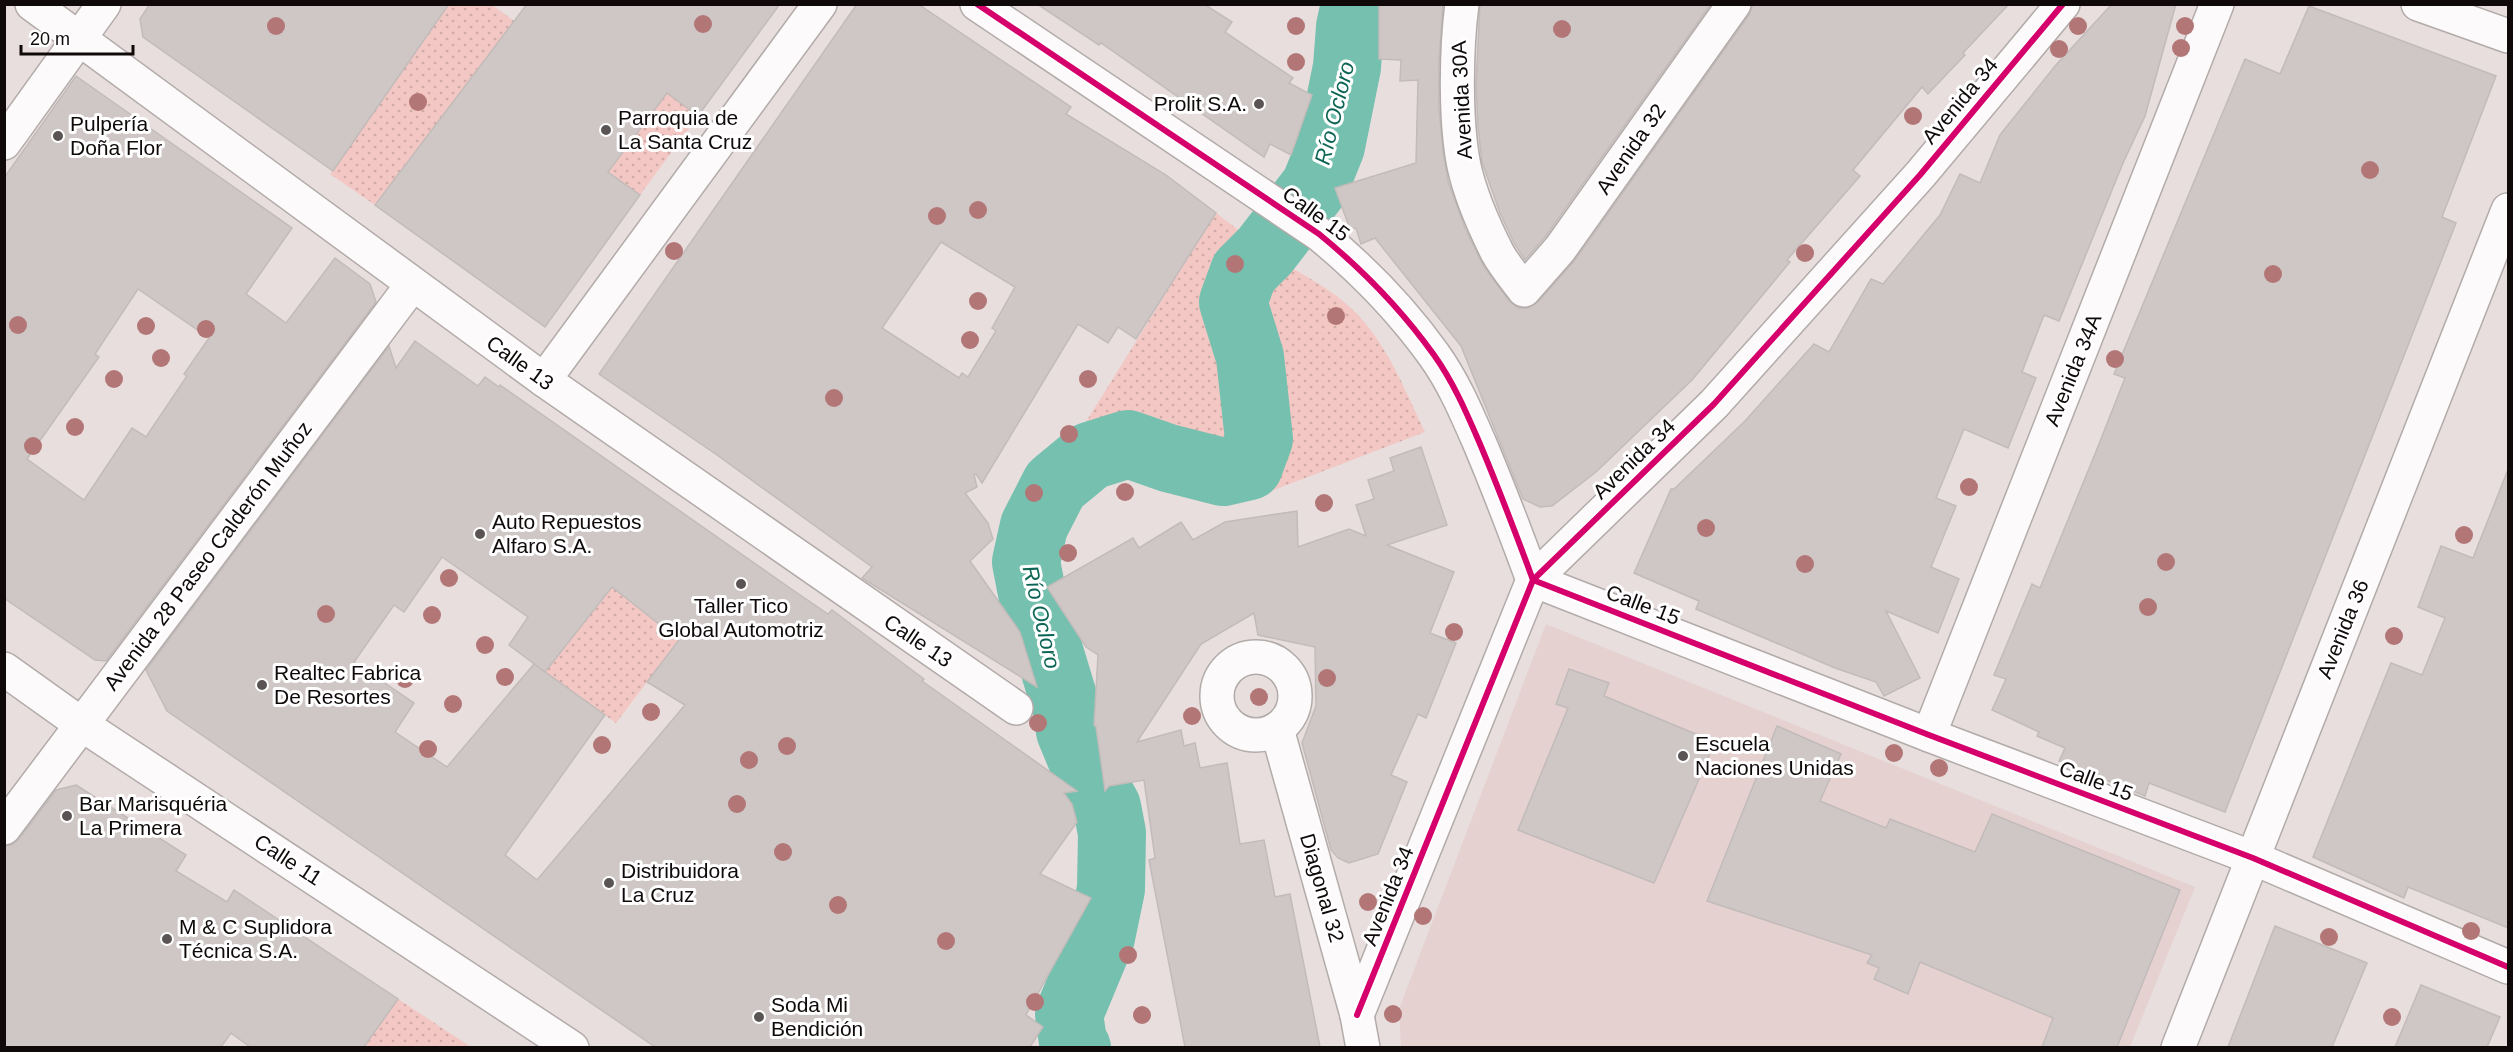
<svg xmlns="http://www.w3.org/2000/svg" width="2513" height="1052" font-family="Arial,sans-serif">
  <defs>
    <pattern id="grass-dots" width="8" height="8" patternUnits="userSpaceOnUse" patternTransform="scale(1.5)"><rect width="8" height="8" fill="#f3c8c4"/><path d="M2 2h.1M6 6h.1" fill="none" stroke="#cfaaa7" stroke-width="1.8" stroke-linecap="round"/></pattern>
  </defs>
  <rect width="100%" height="100%" fill="#e8dede"/>
  <polygon fill="#e5d2d0" points="1546,624 2195,887 2130,1047 1401,1047 1399,1009"/>
  <g fill="url(#grass-dots)">
    <polygon points="449,5 492,5 514,21 375,205 330,174"/>
    <polygon points="550,5 698,116 640,195 499,91 615,162 663,98"/>
    <polygon points="1216,213 1244,234 1214,281 1212,312 1231,362 1234,418 1224,439 1198,444 1141,426 1076,438"/>
    <path d="M 1274,258 C 1302,274 1332,289 1355,312 C 1388,345 1405,391 1425,432 L 1245,501 L 1270,440 L 1274,389 L 1265,339 L 1249,305 L 1253,277 Z"/>
    <polygon points="730,546 743,555 616,723 545,672 612,587 667,630"/>
    <polygon points="398,999 471,1047 364,1048"/>
  </g>
  <g fill="none" stroke-linecap="round" stroke-linejoin="round">
    <polyline stroke="#75c0ae" stroke-width="68" points="1077,1048 1073,1042 1069,1014 1101,937 1111,889 1112,833 1107,807 1087,772 1070,731 1066,707 1033,598 1026,562 1034,526 1055,485 1090,456 1128,444 1168,458 1223,472 1249,466 1259,439 1250,357 1233,302 1244,272 1265,251 1315,186 1331,146 1347,67 1350,27 1355,4"/>
  </g>
  <g fill="#cec7c6" stroke="#c2bbba" stroke-width="1.5" fill-rule="evenodd">
    <polygon points="150,4 449,4 333,171 143,37 140,19"/>
    <polygon points="527,4 780,4 698,116 667,93 608,172 640,195 545,327 375,205"/>
    <path d="M 857,4 L 918,4 L 1071,107 L 1066,114 L 1166,175 L 1216,213 L 1136,339 L 1118,327 L 1108,343 L 1078,324 L 982,483 L 976,474 L 974,475 L 977,487 L 965,493 L 988,523 L 993,539 L 970,561 L 1020,632 L 1037,687 L 862,578 L 872,567 L 717,455 L 599,374 ZM 941,242 L 1015,287 L 992,328 L 996,331 L 968,377 L 962,373 L 959,378 L 882,328 Z"/>
    <polygon points="1037,4 1204,4 1232,22 1225,32 1293,78 1289,83 1312,95 1291,155 1270,144 1264,157 1101,43 1099,45"/>
    <polygon points="1379,4 1443,4 1439,63 1439,108 1443,151 1448,181 1465,228 1484,267 1510,302 1519,308 1528,308 1538,302 1575,260 1749,15 1753,4 2009,4 1963,53 1965,55 1928,94 1922,87 1853,170 1860,176 1787,260 1790,262 1692,380 1596,472 1552,506 1540,507 1523,499 1461,346 1375,238 1361,244 1356,228 1350,229 1335,188 1416,163 1418,80 1400,81 1401,60 1379,59"/>
    <polygon points="1480,4 1711,4 1545,237 1525,260 1514,243 1500,213 1482,162 1478,127 1476,85"/>
    <polygon points="2112,4 2176,4 2145,116 2123,163 2059,321 2044,315 2022,372 2036,378 2008,448 1964,429 1936,498 1956,506 1931,567 1959,579 1938,633 1886,611 1920,678 1884,696 1876,682 1835,668 1696,609 1699,601 1634,573 1671,489 1674,489 1745,421 1814,344 1829,352 1871,279 1883,284 1940,215 1960,174 1980,183 2000,135 2055,66"/>
    <polygon points="2309,6 2496,76 2442,217 2456,223 2225,812 2149,783 2145,796 2059,761 2065,748 2037,736 2039,732 1992,710 2006,679 1994,675 2032,584 2040,588 2095,454 2125,378 2114,374 2245,59 2280,74"/>
    <path d="M 76,76 L 292,228 L 246,294 L 286,323 L 335,258 L 370,284 L 376,302 L 106,661 L 95,660 L 4,598 L 4,178 ZM 138,289 L 209,338 L 184,374 L 187,376 L 146,437 L 132,428 L 84,500 L 27,459 L 99,357 L 95,354 Z"/>
    <path d="M 415,341 L 478,386 L 485,377 L 499,387 L 500,385 L 787,586 L 828,614 L 832,610 L 924,679 L 922,681 L 1077,791 L 1064,793 L 1072,804 L 1077,822 L 1040,874 L 1091,898 L 1026,1015 L 1043,1027 L 1030,1047 L 655,1047 L 167,711 L 146,670 L 389,346 L 396,368 ZM 442,557 L 528,617 L 509,645 L 545,672 L 612,587 L 679,640 L 647,682 L 685,705 L 537,880 L 505,855 L 605,715 L 534,664 L 447,767 L 395,732 L 414,703 L 354,662 L 394,605 L 404,612 Z"/>
    <polygon points="1421,447 1447,525 1387,545 1454,572 1430,633 1456,643 1426,718 1418,714 1391,775 1407,782 1378,854 1349,863 1338,858 1331,850 1302,743 1316,706 1315,647 1258,635 1254,613 1201,644 1137,742 1181,730 1184,746 1195,743 1200,768 1227,763 1240,844 1264,840 1275,897 1290,894 1320,1047 1185,1047 1149,860 1155,858 1144,780 1109,786 1105,791 1096,727 1094,725 1098,655 1086,647 1047,587 1133,538 1139,548 1181,522 1193,540 1225,522 1297,511 1298,547 1349,529 1366,536 1356,505 1374,499 1368,480 1394,471 1390,458"/>
    <polygon points="2507,472 2508,473 2508,928 2408,887 2404,898 2313,857 2391,663 2422,675 2445,618 2418,607 2441,546 2473,558"/>
    <polygon points="1569,669 1609,683 1604,696 1715,742 1654,883 1518,830 1568,708 1556,704"/>
    <polygon points="1777,726 1841,754 1820,801 1886,828 1890,819 1975,852 1992,814 2180,890 2117,1047 2042,1047 2053,1018 1920,962 1908,994 1874,979 1879,968 1867,963 1872,955 1707,901"/>
    <polygon points="76,785 186,855 176,871 227,902 234,890 398,999 364,1047 250,1047 231,1033 221,1047 4,1047 4,846 12,845 19,839 56,790"/>
    <polygon points="2275,926 2367,963 2332,1047 2228,1047"/>
    <polygon points="2421,985 2500,1017 2487,1047 2395,1047"/>
  </g>
  <g fill="none" stroke-linecap="round" stroke-linejoin="round">
    <defs>
      <g id="minor">
        <polyline points="32,4 544,380 1016,708"/>
        <path d="M 977,4 L 1319,234 C 1363,270 1401,309 1434,355 C 1454,383 1467,414 1480,444 C 1499,489 1516,534 1533,580 L 1929,735 L 2253,858 L 2508,967"/>
        <path d="M 1462,4 C 1456,49 1455,122 1464,166 C 1470,194 1484,226 1497,252 C 1504,265 1515,278 1524,290 L 1560,249 L 1734,4"/>
        <polyline points="2418,4 2508,36"/>
        <polyline points="4,143 104,4"/>
        <polyline points="544,380 820,4"/>
        <circle cx="1256" cy="696" r="39"/>
        <polyline points="1277,729 1357,1015 1363,1048"/>
        <polyline points="1929,735 2217,4"/>
        <polyline points="4,828 412,285"/>
        <polyline points="1357,1015 1533,580 1714,404 1920,175 2063,4"/>
        <polyline points="2178,1048 2508,210"/>
      </g>
      <polyline id="major" points="4,669 81,724 572,1048"/>
    </defs>
    <use href="#minor" stroke="#b2abaa" stroke-width="36"/>
    <use href="#major" stroke="#b2abaa" stroke-width="36"/>
    <use href="#minor" stroke="#fcfafa" stroke-width="33"/>
    <use href="#major" stroke="#fcfafa" stroke-width="33"/>
    <defs>
      <g id="cycleway">
        <path d="M 977,4 L 1319,234 C 1363,270 1401,309 1434,355 C 1454,383 1467,414 1480,444 C 1499,489 1516,534 1533,580 L 1929,735 L 2253,858 L 2508,967"/>
        <polyline points="1357,1015 1533,580 1714,404 1920,175 2063,4"/>
      </g>
    </defs>
    <use href="#cycleway" stroke="#fff" stroke-width="10"/>
    <use href="#cycleway" stroke="#d6006c" stroke-width="6"/>
  </g>
  <g fill="#b37676">
    <circle cx="703" cy="24" r="9"/>
    <circle cx="276" cy="26" r="9"/>
    <circle cx="1296" cy="26" r="9"/>
    <circle cx="2078" cy="26" r="9"/>
    <circle cx="2185" cy="26" r="9"/>
    <circle cx="1562" cy="29" r="9"/>
    <circle cx="2181" cy="48" r="9"/>
    <circle cx="2059" cy="49" r="9"/>
    <circle cx="1296" cy="62" r="9"/>
    <circle cx="418" cy="102" r="9"/>
    <circle cx="1913" cy="116" r="9"/>
    <circle cx="2370" cy="170" r="9"/>
    <circle cx="978" cy="210" r="9"/>
    <circle cx="937" cy="216" r="9"/>
    <circle cx="674" cy="251" r="9"/>
    <circle cx="1805" cy="253" r="9"/>
    <circle cx="1235" cy="264" r="9"/>
    <circle cx="2273" cy="274" r="9"/>
    <circle cx="978" cy="301" r="9"/>
    <circle cx="1336" cy="316" r="9"/>
    <circle cx="18" cy="325" r="9"/>
    <circle cx="146" cy="326" r="9"/>
    <circle cx="206" cy="329" r="9"/>
    <circle cx="970" cy="340" r="9"/>
    <circle cx="161" cy="358" r="9"/>
    <circle cx="2115" cy="359" r="9"/>
    <circle cx="114" cy="379" r="9"/>
    <circle cx="1088" cy="379" r="9"/>
    <circle cx="834" cy="398" r="9"/>
    <circle cx="75" cy="427" r="9"/>
    <circle cx="1069" cy="434" r="9"/>
    <circle cx="33" cy="446" r="9"/>
    <circle cx="1969" cy="487" r="9"/>
    <circle cx="1125" cy="492" r="9"/>
    <circle cx="1034" cy="493" r="9"/>
    <circle cx="1324" cy="503" r="9"/>
    <circle cx="1706" cy="528" r="9"/>
    <circle cx="2464" cy="535" r="9"/>
    <circle cx="1068" cy="553" r="9"/>
    <circle cx="2166" cy="562" r="9"/>
    <circle cx="1805" cy="564" r="9"/>
    <circle cx="449" cy="578" r="9"/>
    <circle cx="2148" cy="607" r="9"/>
    <circle cx="326" cy="614" r="9"/>
    <circle cx="432" cy="615" r="9"/>
    <circle cx="1454" cy="632" r="9"/>
    <circle cx="2394" cy="636" r="9"/>
    <circle cx="485" cy="645" r="9"/>
    <circle cx="505" cy="677" r="9"/>
    <circle cx="1327" cy="678" r="9"/>
    <circle cx="405" cy="679" r="9"/>
    <circle cx="1259" cy="697" r="9"/>
    <circle cx="453" cy="704" r="9"/>
    <circle cx="651" cy="712" r="9"/>
    <circle cx="1192" cy="716" r="9"/>
    <circle cx="1038" cy="723" r="9"/>
    <circle cx="602" cy="745" r="9"/>
    <circle cx="787" cy="746" r="9"/>
    <circle cx="428" cy="749" r="9"/>
    <circle cx="1894" cy="753" r="9"/>
    <circle cx="749" cy="760" r="9"/>
    <circle cx="1939" cy="768" r="9"/>
    <circle cx="737" cy="804" r="9"/>
    <circle cx="783" cy="852" r="9"/>
    <circle cx="1368" cy="902" r="9"/>
    <circle cx="838" cy="905" r="9"/>
    <circle cx="1423" cy="916" r="9"/>
    <circle cx="2471" cy="931" r="9"/>
    <circle cx="2329" cy="937" r="9"/>
    <circle cx="946" cy="941" r="9"/>
    <circle cx="1128" cy="955" r="9"/>
    <circle cx="1035" cy="1002" r="9"/>
    <circle cx="1393" cy="1014" r="9"/>
    <circle cx="1142" cy="1015" r="9"/>
    <circle cx="2392" cy="1017" r="9"/>
  </g>
  <g fill="#5b5454" stroke="#fff" stroke-width="2">
    <circle cx="1259" cy="104" r="6"/>
    <circle cx="606" cy="130" r="6"/>
    <circle cx="58" cy="136" r="6"/>
    <circle cx="480" cy="534" r="6"/>
    <circle cx="741" cy="584" r="6"/>
    <circle cx="262" cy="685" r="6"/>
    <circle cx="1683" cy="756" r="6"/>
    <circle cx="67" cy="816" r="6"/>
    <circle cx="609" cy="883" r="6"/>
    <circle cx="167" cy="939" r="6"/>
    <circle cx="759" cy="1017" r="6"/>
  </g>
  <g text-anchor="middle" stroke-width="6" stroke-linejoin="round" paint-order="stroke">
    <g font-size="21" fill="#0f0a09" stroke="#fff">
      <text transform="translate(1462 100) rotate(-93)" y="7">Avenida 30A</text>
      <text transform="translate(1960 101) rotate(-50)" y="7">Avenida 34</text>
      <text transform="translate(1631 149) rotate(-55)" y="7">Avenida 32</text>
      <text transform="translate(1316 214) rotate(36)" y="7">Calle 15</text>
      <text transform="translate(520 363) rotate(36)" y="7">Calle 13</text>
      <text transform="translate(2073 370) rotate(-68)" y="7">Avenida 34A</text>
      <text transform="translate(1634 459) rotate(-44)" y="7">Avenida 34</text>
      <text transform="translate(208 556) rotate(-53)" y="7">Avenida 28 Paseo Calderón Muñoz</text>
      <text transform="translate(1643 605) rotate(21)" y="7">Calle 15</text>
      <text transform="translate(2343 629) rotate(-68)" y="7">Avenida 36</text>
      <text transform="translate(918 641) rotate(34)" y="7">Calle 13</text>
      <text transform="translate(2096 781) rotate(21)" y="7">Calle 15</text>
      <text transform="translate(288 860) rotate(33)" y="7">Calle 11</text>
      <text transform="translate(1322 888) rotate(74)" y="7">Diagonal 32</text>
      <text transform="translate(1388 896) rotate(-68)" y="7">Avenida 34</text>
    </g>
    <g font-size="21" fill="#0f0a09" stroke="#fff" text-anchor="start">
      <text x="1247" y="111" text-anchor="end">Prolit S.A.</text>
      <text x="618" y="125">Parroquia de<tspan x="618" dy="24">La Santa Cruz</tspan></text>
      <text x="70" y="131">Pulpería<tspan x="70" dy="24">Doña Flor</tspan></text>
      <text x="492" y="529">Auto Repuestos<tspan x="492" dy="24">Alfaro S.A.</tspan></text>
      <text x="741" y="613" text-anchor="middle">Taller Tico<tspan x="741" dy="24">Global Automotriz</tspan></text>
      <text x="274" y="680">Realtec Fabrica<tspan x="274" dy="24">De Resortes</tspan></text>
      <text x="1695" y="751">Escuela<tspan x="1695" dy="24">Naciones Unidas</tspan></text>
      <text x="79" y="811">Bar Marisquéria<tspan x="79" dy="24">La Primera</tspan></text>
      <text x="621" y="878">Distribuidora<tspan x="621" dy="24">La Cruz</tspan></text>
      <text x="179" y="934">M &amp; C Suplidora<tspan x="179" dy="24">Técnica S.A.</tspan></text>
      <text x="771" y="1012">Soda Mi<tspan x="771" dy="24">Bendición</tspan></text>
    </g>
    <g font-size="22" font-style="italic" fill="#0c6554" stroke="#fff">
      <text transform="translate(1334 113) rotate(-76)" y="8">Río Ocloro</text>
      <text transform="translate(1042 617) rotate(77)" y="8">Río Ocloro</text>
    </g>
  </g>
  <rect width="2513" height="1052" fill="none" stroke="#0f0a09" stroke-width="12"/>
  <path d="M21 45v9h112v-9" fill="none" stroke="#0f0a09" stroke-width="3"/>
  <text x="30" y="45" font-size="18" fill="#0f0a09" stroke="#ffffff" stroke-width="4.5" paint-order="stroke">20 m</text>
</svg>
